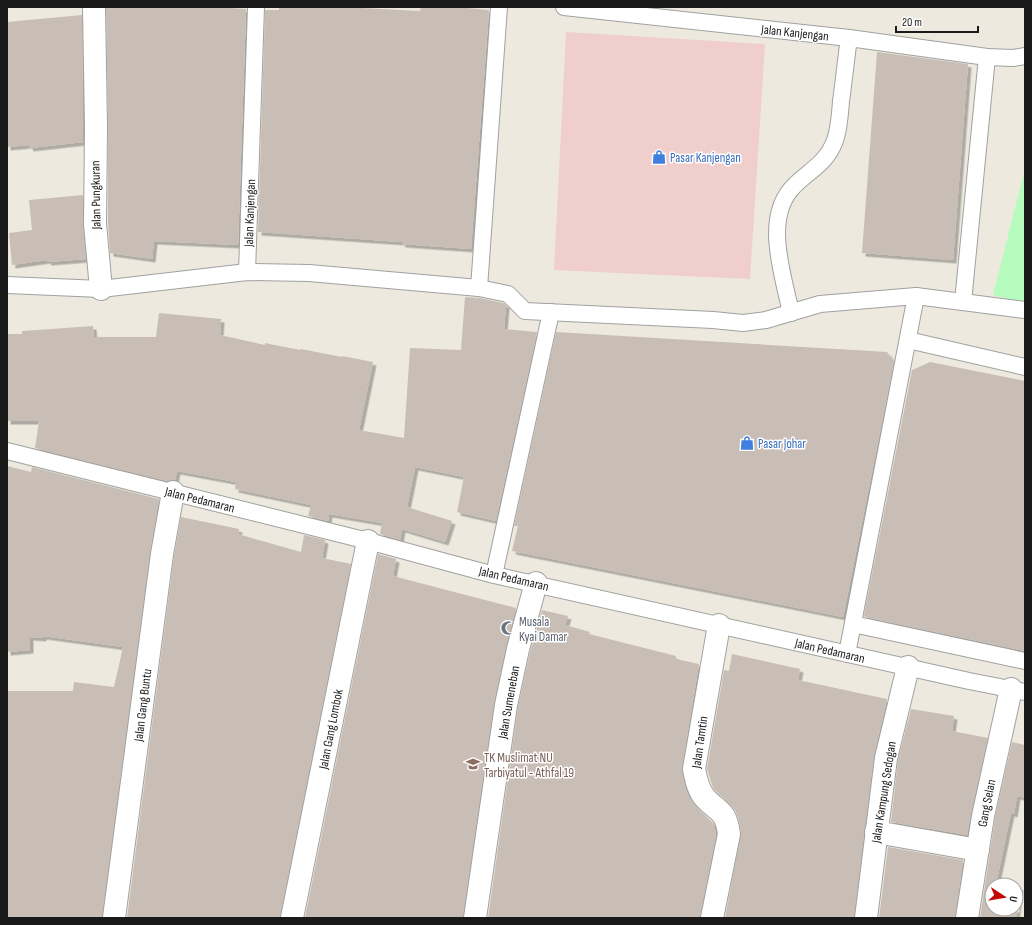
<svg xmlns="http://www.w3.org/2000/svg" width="1032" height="925" font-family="'Sofia Sans Condensed',sans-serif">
  <defs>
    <filter id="shadow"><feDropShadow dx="3.5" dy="3.5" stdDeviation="0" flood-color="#0004"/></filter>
  </defs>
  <rect width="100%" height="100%" fill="#ede9df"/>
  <polygon fill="#f0cecc" points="566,32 765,44 750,279 554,270"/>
  <polygon fill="#b6fcbe" points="1025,169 1025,303 993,295"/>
  <g fill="#c9beb5" filter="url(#shadow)">
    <polygon points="106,7 217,7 246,9 238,245 154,241 152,259 110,253 108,223 108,128"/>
    <polygon points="279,7 343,7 420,11 421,7 456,7 489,10 471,249 402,244 402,242 258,232 265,10 279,10"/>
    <polygon points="82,15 83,142 30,148 29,145 7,147 7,22"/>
    <polygon points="877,52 968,64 953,260 862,253"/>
    <polygon points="83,195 83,225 86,259 48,262 47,260 12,265 9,233 32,230 29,200"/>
    <polygon points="465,297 480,298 503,303 506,305 504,329 537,332 496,521 457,512 464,477 415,467 407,507 452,521 445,542 402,529 400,540 380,534 382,523 329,514 328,521 308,516 311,505 235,489 236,482 177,471 175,480 167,481 35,448 39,421 7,421 7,334 22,334 22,331 93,326 94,337 156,337 159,313 221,319 220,335 265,345 265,343 300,350 301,349 342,357 342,356 373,362 359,430 404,438 410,348 461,350"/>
    <polygon points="556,332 887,352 894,362 843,617 512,551 518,526 514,526"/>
    <polygon points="930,362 1025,381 1025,651 865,617 864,615 912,370"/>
    <polygon points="7,466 31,472 32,467 159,499 150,552 102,918 7,918 7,691 73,691 74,682 114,687 123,647 43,636 43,638 30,637 30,650 7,652"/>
    <polygon points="181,517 239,529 238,534 301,552 304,535 325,540 322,558 351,564 280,918 127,918 174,556"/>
    <polygon points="378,554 396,559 393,576 516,608 506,646 494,703 463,918 305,918"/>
    <polygon points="542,610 568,616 565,625 590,632 589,634 676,656 676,659 699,664 682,767 684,783 689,797 696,807 713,823 716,834 700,918 488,918 518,707 530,652"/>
    <polygon points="732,654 800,669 798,680 887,699 874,756 854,918 725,918 741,832 738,817 735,810 730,804 713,788 707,769 724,670 729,671"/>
    <polygon points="911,709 954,716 952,731 988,738 971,813 967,835 891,822 898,760"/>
    <polygon points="1012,742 1025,745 1025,798 1017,796 1014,814 1011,813 996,884 1005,885 992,885 992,909 1016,909 1016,886 1020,887 1016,918 980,918 995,818"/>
    <polygon points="888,847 963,860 955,918 879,918"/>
  </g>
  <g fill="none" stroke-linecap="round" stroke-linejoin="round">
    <defs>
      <g id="lane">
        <polyline points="564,7 849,38 987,57 1013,58 1025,56"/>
        <polyline points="247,272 256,7"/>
        <polyline points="7,285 101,289 247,272 309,273 479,288 508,294 525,311 713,320 743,323 766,320 820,304 916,296 1025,310"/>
        <polyline points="479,288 499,7"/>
        <polyline points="963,302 987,57"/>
        <path d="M 791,313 C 783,274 762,216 795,185 C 809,171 826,163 834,143 C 839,131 840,115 841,101 C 844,80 846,59 849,38"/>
        <polyline points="908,340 1025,367"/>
        <polyline points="7,451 368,541 494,575 969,681 1025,692"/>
        <polyline points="494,575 551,312"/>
        <polyline points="853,624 1025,661"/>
        <polyline points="847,654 916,296"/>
      </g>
      <g id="street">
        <polyline points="94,7 96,128 95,224 101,289"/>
        <polyline points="876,832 978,850"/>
        <polyline points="114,918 162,554 173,492"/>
        <polyline points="292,918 368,541"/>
        <polyline points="475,918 506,705 518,649 536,583"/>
        <path d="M 712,918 L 729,834 C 726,810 719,813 705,798 C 698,790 696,779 694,769 L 719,625"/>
        <polyline points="866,918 886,758 908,667"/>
        <polyline points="967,918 983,816 1011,689"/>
      </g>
    </defs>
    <use href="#lane" stroke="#a1a1a1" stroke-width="18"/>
    <use href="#street" stroke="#a1a1a1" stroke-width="24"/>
    <use href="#lane" stroke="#fff" stroke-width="16"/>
    <use href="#street" stroke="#fff" stroke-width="22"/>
  </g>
  <defs>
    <symbol id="shop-bare" viewBox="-9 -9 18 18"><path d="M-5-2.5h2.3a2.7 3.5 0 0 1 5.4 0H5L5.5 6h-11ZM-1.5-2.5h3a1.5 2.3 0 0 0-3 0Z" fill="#3f7fe0" stroke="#fff" stroke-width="2.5" paint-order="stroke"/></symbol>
    <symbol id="mosque-bare" viewBox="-9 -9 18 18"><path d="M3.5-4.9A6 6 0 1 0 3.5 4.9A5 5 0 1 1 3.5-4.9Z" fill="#6b7280" stroke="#fff" stroke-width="2.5" paint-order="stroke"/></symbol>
    <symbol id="school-bare" viewBox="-9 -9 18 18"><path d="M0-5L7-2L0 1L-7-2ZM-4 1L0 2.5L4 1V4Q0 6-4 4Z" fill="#8d6e63" stroke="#fff" stroke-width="2.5" paint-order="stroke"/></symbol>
  </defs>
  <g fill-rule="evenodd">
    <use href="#shop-bare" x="649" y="147" width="20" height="20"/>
    <use href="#shop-bare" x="737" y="433" width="20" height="20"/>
    <use href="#mosque-bare" x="498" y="618" width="20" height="20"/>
    <use href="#school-bare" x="463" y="754" width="20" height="20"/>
  </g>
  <g text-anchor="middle" stroke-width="3" stroke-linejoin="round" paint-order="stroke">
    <g font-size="13" fill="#1a1a1a" stroke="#fff">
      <text transform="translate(795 32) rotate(6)" y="5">Jalan Kanjengan</text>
      <text transform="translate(95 195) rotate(-91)" y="5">Jalan Pungkuran</text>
      <text transform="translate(249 213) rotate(-88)" y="5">Jalan Kanjengan</text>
      <text transform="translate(200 499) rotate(14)" y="5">Jalan Pedamaran</text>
      <text transform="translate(514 578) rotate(13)" y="5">Jalan Pedamaran</text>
      <text transform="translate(830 650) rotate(13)" y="5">Jalan Pedamaran</text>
      <text transform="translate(508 702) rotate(-80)" y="5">Jalan Sumeneban</text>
      <text transform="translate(142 705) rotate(-83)" y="5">Jalan Gang Buntu</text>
      <text transform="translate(330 729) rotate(-79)" y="5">Jalan Gang Lombok</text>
      <text transform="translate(699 742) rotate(-82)" y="5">Jalan Tamtin</text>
      <text transform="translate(883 792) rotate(-81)" y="5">Jalan Kampung Sedogan</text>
      <text transform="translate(986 803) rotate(-79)" y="5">Gang Selan</text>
    </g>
    <g font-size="13" fill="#366cbe" stroke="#fff" text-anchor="start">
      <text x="670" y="162">Pasar Kanjengan</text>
      <text x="758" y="448">Pasar Johar</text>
    </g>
    <g font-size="13" fill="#5b616d" stroke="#fff" text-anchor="start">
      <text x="519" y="626">Musala<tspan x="519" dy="15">Kyai Damar</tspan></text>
    </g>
    <g font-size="13" fill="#785e54" stroke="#fff" text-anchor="start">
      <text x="484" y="762">TK Muslimat NU<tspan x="484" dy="15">Tarbiyatul - Athfal 19</tspan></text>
    </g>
  </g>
  <rect width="1032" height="925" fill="none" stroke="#1a1a1a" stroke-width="16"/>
  <g transform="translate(1004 897) rotate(102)"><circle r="19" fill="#ffffff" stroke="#a3a3a3"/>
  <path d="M0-3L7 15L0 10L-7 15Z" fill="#c50600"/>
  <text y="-6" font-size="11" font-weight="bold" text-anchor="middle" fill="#1a1a1a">U</text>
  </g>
  <path d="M896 26v6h82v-6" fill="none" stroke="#1a1a1a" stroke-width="2"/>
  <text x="902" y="26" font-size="12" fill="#1a1a1a" stroke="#ffffff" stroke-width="3" paint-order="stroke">20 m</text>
</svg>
